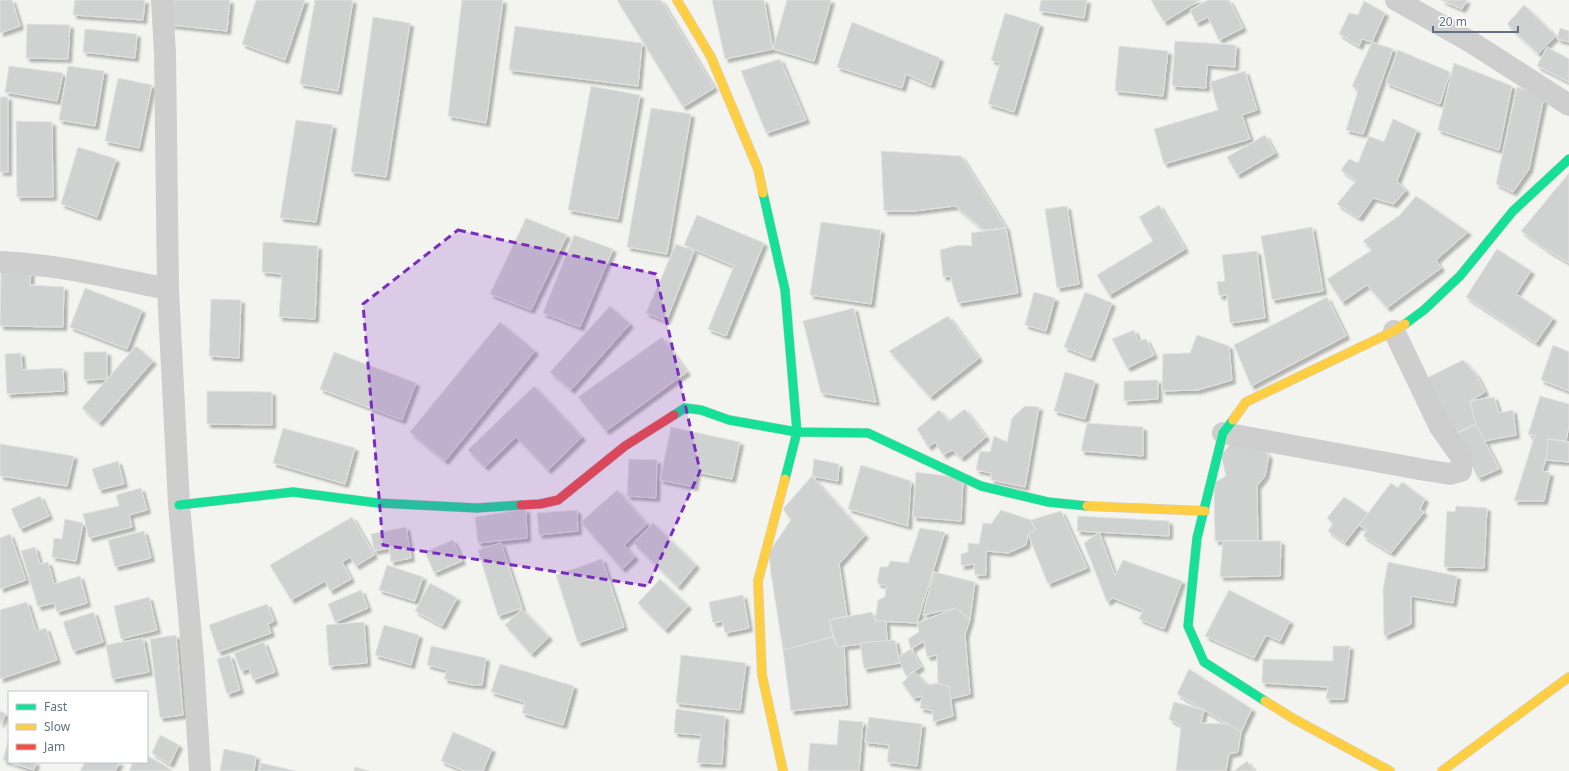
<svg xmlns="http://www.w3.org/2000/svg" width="1569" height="771" font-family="'Noto Sans',sans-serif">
  <defs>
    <filter id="shadow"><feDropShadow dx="3.5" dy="3.5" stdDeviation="1" flood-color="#0004"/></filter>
  </defs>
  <rect width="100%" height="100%" fill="#f3f3f0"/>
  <g fill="#d0d1d1" stroke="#e2e2e0" filter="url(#shadow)">
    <polygon points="0,0 12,0 20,26 0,33"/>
    <polygon points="75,0 145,0 143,20 73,15"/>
    <polygon points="173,0 230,0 227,31 171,25"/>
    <polygon points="256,0 305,0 285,60 242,44"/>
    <polygon points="315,0 353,0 338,91 300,84"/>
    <polygon points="462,0 503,0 486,123 448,116"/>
    <polygon points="617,0 661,0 714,88 683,107"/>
    <polygon points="712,0 764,0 773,49 725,59"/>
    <polygon points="787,0 831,0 814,61 773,49"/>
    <polygon points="1041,0 1087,0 1084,18 1039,11"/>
    <polygon points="1151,0 1200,0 1164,22"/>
    <polygon points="1208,0 1229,0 1243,28 1219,40 1208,17 1196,23 1190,10"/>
    <polygon points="1441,0 1467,0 1462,9"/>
    <polygon points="1364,1 1385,13 1372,42 1362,39 1359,46 1339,34 1349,13 1358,15"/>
    <polygon points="1524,5 1556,36 1538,54 1507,24"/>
    <polygon points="1005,13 1040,24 1014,112 988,104 1000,63 991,60"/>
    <polygon points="373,17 410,23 386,177 351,172"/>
    <polygon points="852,22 940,58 931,85 906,74 902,88 837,67"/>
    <polygon points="27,24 70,25 68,59 26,58"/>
    <polygon points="515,26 642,43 638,86 509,70"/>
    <polygon points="1560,28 1569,31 1569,42 1557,39"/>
    <polygon points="85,29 137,34 135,58 83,52"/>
    <polygon points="1175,41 1236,45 1235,67 1207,65 1206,88 1172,86"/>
    <polygon points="1372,42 1393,49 1363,134 1346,130 1358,91 1352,86"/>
    <polygon points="1119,46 1168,51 1163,96 1115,91"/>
    <polygon points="1547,47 1569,59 1569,82 1537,66"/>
    <polygon points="1398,50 1450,72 1440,104 1386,83"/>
    <polygon points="780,59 806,120 766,133 741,71"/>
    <polygon points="1454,63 1512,86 1499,150 1438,130"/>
    <polygon points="9,66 63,73 57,101 5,92"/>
    <polygon points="68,66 104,71 95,126 59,120"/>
    <polygon points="1245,71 1257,110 1242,115 1250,139 1164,164 1154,129 1218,110 1210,82"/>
    <polygon points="118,78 152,85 139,148 105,141"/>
    <polygon points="591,86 640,95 618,219 568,210"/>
    <polygon points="1517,87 1544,97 1529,169 1513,192 1496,184"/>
    <rect x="0" y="97" width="8" height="75"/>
    <polygon points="651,108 691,114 667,254 627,247"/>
    <polygon points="1393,119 1417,130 1397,181 1406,190 1394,204 1373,198 1359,218 1337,204 1356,181 1341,170 1349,159 1358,163 1369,136 1384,142"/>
    <polygon points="296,120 333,125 316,222 280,218"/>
    <polygon points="16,121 52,122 53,197 17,197"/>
    <polygon points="1265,135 1275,153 1237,175 1227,157"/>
    <polygon points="78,147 116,159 97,217 61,204"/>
    <polygon points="881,151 961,156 1006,228 984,230 955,206 914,211 884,211"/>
    <polygon points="1569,173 1569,263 1547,250 1521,231"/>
    <polygon points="1416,196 1468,232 1436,260 1441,268 1387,308 1367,285 1342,302 1327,279 1372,250 1363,241 1400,215"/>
    <polygon points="1159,205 1185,249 1109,295 1097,275 1153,241 1139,217"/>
    <polygon points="1067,206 1079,284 1057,288 1045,209"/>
    <polygon points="697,215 764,243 726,336 708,329 734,266 684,245"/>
    <polygon points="526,218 567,235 531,310 490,294"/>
    <polygon points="821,222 881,230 871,304 810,295"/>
    <polygon points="1312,227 1323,291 1272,300 1261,236"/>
    <polygon points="1006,228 1018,293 958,303 950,276 943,277 940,250 958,245 972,246 971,233"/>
    <polygon points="574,235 613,249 580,327 543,313"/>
    <polygon points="263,242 318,246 315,319 279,317 282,274 262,272"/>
    <polygon points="676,244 694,251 666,321 646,313"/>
    <polygon points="1497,249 1531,271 1516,294 1553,318 1536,343 1466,297"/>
    <polygon points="1257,251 1265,318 1230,323 1227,295 1219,296 1217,282 1225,281 1222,255"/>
    <polygon points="1,269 31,271 30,285 64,287 63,327 0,326"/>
    <polygon points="85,288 142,310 127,349 70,327"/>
    <polygon points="1034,292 1055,298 1046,331 1025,325"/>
    <polygon points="1085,292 1112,303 1091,358 1064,347"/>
    <polygon points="1327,297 1346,336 1251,386 1234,345"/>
    <polygon points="211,299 241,300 239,358 209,356"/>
    <polygon points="610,306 630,324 571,390 550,372"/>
    <polygon points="854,308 876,402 821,393 803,321"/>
    <polygon points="948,316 979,358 930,397 889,351"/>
    <polygon points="500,322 535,351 445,461 410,432"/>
    <polygon points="1134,330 1138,341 1146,339 1154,355 1127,368 1112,339"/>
    <polygon points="1197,335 1229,346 1232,380 1198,390 1162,391 1163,354 1190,353"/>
    <polygon points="662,337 687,372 606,431 578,397"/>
    <polygon points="1553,345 1569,352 1569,391 1541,380"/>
    <polygon points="136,346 153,361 99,423 82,408"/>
    <polygon points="84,352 107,352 107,379 84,380"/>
    <polygon points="334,352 416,383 402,420 320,389"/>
    <polygon points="21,353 22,370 63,368 64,391 7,394 5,354"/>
    <polygon points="1463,360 1476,374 1485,392 1470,401 1476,424 1448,436 1427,378"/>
    <polygon points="1065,372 1095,381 1085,419 1054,411"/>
    <polygon points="1158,380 1158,399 1124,401 1124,381"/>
    <polygon points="534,386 582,437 548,470 516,437 485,467 468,450"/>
    <polygon points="207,391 272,392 272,425 207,424"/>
    <polygon points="1540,396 1569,404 1569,425 1566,441 1548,439 1546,460 1542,471 1550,473 1544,501 1514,501 1535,435 1528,435"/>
    <polygon points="1494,397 1499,413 1513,410 1516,435 1484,441 1476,424 1470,401"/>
    <polygon points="1025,406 1039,407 1025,487 991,480 991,473 976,470 980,451 990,452 994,436 1007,442 1012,418"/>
    <polygon points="965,409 986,437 961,458 952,450 943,455 935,442 928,447 917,429 939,410 949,421"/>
    <polygon points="1087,423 1143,427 1143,456 1081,451"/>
    <polygon points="1476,424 1499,469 1478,478 1456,434"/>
    <polygon points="671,427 740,442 732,479 697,472 694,487 660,480"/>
    <polygon points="283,428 355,448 345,484 273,463"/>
    <polygon points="1548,439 1569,442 1569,462 1546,460"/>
    <polygon points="1234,440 1256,440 1269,456 1265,476 1257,486 1258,541 1215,541 1214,483 1226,476 1221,455"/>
    <polygon points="0,444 74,456 67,486 0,476"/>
    <polygon points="629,459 657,460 656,498 627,496"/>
    <polygon points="814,459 839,464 838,481 812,476"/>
    <polygon points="118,461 124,484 99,490 92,469"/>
    <polygon points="861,465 911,481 908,526 848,509"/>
    <polygon points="916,472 963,478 961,521 913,517"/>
    <polygon points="812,476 865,535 839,564 847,616 829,620 833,637 783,650 771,574 769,552 791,520 783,509"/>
    <polygon points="1402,482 1425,499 1420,509 1424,512 1391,553 1363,536 1367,530 1359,525 1391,483 1398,488"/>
    <polygon points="141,488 147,510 129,515 132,527 89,538 83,514 119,506 116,495"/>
    <polygon points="617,490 647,524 624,545 635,557 622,569 581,522"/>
    <polygon points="40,496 49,516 20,529 11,509"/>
    <polygon points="1344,497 1368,513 1345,543 1328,531 1333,523 1327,518"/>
    <polygon points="1456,506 1487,508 1484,568 1444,567 1447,511 1455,512"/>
    <polygon points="526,509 527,538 478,543 475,517"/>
    <polygon points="577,510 578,531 539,535 537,513"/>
    <polygon points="1001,510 1031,520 1036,530 1028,534 1026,545 1008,553 986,551 986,575 975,575 974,564 961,566 961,554 968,552 968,543 979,544 983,523 991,524"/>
    <polygon points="1061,511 1087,568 1048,584 1028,534 1036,530 1031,520"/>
    <polygon points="1078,516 1169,521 1169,536 1077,531"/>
    <polygon points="352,517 374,555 356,566 350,557 342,562 351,579 330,591 325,581 291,600 270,565"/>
    <polygon points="65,519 83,523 76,561 52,557 54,538 62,539"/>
    <polygon points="653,523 696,565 678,587 634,543"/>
    <polygon points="406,527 411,558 391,562 389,548 374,551 371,534"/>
    <polygon points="920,528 945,532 917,623 875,621 878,600 885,597 886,586 877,583 880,567 888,567 890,561 908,563"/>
    <polygon points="144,531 151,558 115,567 108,540"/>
    <polygon points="1099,532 1115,576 1123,560 1182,581 1164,629 1139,619 1143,610 1113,598 1107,602 1084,543"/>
    <polygon points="10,534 26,580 0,589 0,538"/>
    <polygon points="453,540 462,561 434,573 425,552"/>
    <polygon points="1223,541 1281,541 1280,576 1220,577"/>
    <polygon points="501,543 522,608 498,616 478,550"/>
    <polygon points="35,547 40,564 48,562 54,584 80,576 87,603 57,612 54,603 38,607 21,551"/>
    <polygon points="602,559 624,627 578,643 556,575"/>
    <polygon points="1388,562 1457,576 1453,603 1411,596 1411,624 1384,636 1383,589"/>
    <polygon points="387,565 423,577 415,601 379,590"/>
    <polygon points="934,572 975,582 970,619 956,608 923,615"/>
    <polygon points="660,579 688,606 665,630 638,603"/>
    <polygon points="430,583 457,598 442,626 415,611"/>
    <polygon points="361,590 368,608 335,622 328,604"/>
    <polygon points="1229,590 1290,621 1280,641 1266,635 1254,658 1205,636"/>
    <polygon points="743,595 749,628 725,633 722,621 713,623 709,602"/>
    <polygon points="149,597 157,630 121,639 114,606"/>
    <polygon points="27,602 36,631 46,628 57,660 0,679 0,610"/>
    <polygon points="267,604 274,621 268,624 271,633 218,652 209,625"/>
    <polygon points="956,608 970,619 965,635 970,694 950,699 949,687 938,683 937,655 927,657 924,641 911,649 908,639 919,632 917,623"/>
    <polygon points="522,609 549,637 531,654 505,625"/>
    <polygon points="94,612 103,642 73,651 63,622"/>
    <polygon points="872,612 875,621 886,621 887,641 837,647 829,620"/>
    <polygon points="364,622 367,663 329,666 326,625"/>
    <polygon points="384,625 419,635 411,665 375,655"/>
    <polygon points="176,635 183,715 160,718 150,639"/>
    <polygon points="833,637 837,647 844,646 847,705 791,711 783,650"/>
    <polygon points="143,638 149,672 112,679 106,645"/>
    <polygon points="895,640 900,663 864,669 860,643"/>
    <polygon points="264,642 275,672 253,680 249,668 241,671 234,653"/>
    <polygon points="431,646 486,658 482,685 472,685 444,679 447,670 427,665"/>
    <polygon points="1333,646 1350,646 1344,699 1326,699 1328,687 1262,683 1263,659 1333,661"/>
    <polygon points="911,649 921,667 906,676 898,657"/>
    <polygon points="230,655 240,690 227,694 217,659"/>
    <polygon points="681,655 746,663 740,710 676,703"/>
    <polygon points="500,664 574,686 563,725 522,713 525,702 491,692"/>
    <polygon points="1189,669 1252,709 1241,732 1177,694"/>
    <polygon points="914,671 928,685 938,683 949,687 953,716 933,722 933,711 920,708 922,696 913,698 902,683"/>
    <polygon points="1174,702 1204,710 1201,723 1228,724 1241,732 1238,752 1229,754 1226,771 1176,771 1181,726 1169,719"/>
    <polygon points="676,709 725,716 722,764 697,763 701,735 674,733"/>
    <polygon points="0,711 6,714 0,724"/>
    <polygon points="869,717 922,724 917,766 887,762 889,745 865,742"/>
    <polygon points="839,720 863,722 859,771 808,771 810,743 837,745"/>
    <polygon points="453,732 492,749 483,771 464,771 441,761"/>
    <polygon points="160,735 179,745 170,764 152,753"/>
    <polygon points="9,738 9,762 36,762 34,770 3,760"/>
    <polygon points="224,749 256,756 254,771 220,771"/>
    <polygon points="147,756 164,765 172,771 129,771 133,762 147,762"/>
    <polygon points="1247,761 1254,771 1234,771"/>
    <polygon points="85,762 120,762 115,771 80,771"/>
    <polygon points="261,763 296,771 259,771"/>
    <polygon points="355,767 369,771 354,771"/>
  </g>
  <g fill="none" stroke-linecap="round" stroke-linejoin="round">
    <defs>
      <g id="fast">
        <polyline points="763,193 785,290 797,432 785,479"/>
        <polyline points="1405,324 1424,310 1460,276 1513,211 1569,159"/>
        <polyline points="674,415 685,408 701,410 729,420 797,432 868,433 981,486 1048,502 1087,506"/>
        <polyline points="1233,420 1223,433 1197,538 1188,626 1204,662 1265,701"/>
        <polyline points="179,505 293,492 378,503 477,508 521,505"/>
      </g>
      <g id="slow">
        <polyline points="677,0 711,57 758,169 763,193"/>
        <polyline points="1233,420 1246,402 1394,331 1405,324"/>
        <polyline points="1087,506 1205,511"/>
        <polyline points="1265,701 1294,719 1390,771"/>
        <polyline points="783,771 762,675 758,581 785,479"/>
        <polyline points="1442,771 1569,677"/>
      </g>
      <polyline id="jam" points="521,505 540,504 558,500 625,446 674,415"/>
    </defs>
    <use href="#fast" stroke="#cfd0d1" stroke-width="10"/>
    <use href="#slow" stroke="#cfd0d1" stroke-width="10"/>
    <use href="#jam" stroke="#cfd0d1" stroke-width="10"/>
    <g stroke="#cececf" stroke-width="22">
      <polyline points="162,0 165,54 168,289 179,505 193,659 200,771"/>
      <polyline points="1396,0 1471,42 1569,105"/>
      <path d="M 0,262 C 56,264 113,278 168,289"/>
      <polyline points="1223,433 1425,470 1450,474 1461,471 1462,458 1440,427 1394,331"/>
    </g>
    <use href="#fast" stroke="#16e098" stroke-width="9"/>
    <use href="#slow" stroke="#ffcf43" stroke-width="9"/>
    <use href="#jam" stroke="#f24e42" stroke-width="9"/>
  </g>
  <path fill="#7b2cbf" fill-opacity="0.2" stroke="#7b2cbf" stroke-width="3" stroke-dasharray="8 5" stroke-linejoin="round" d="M 458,230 L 656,274 L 700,471 L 648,586 L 383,545 L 363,304 Z"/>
  <rect x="8" y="691" width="140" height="72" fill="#ffffff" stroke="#bfc6cd"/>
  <rect x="16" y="704" width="20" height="6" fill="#16e098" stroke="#bfc6cd"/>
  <text x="44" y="711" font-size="12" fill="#607183">Fast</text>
  <rect x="16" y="724" width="20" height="6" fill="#ffcf43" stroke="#bfc6cd"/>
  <text x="44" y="731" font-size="12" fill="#607183">Slow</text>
  <rect x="16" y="744" width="20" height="6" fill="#f24e42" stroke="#bfc6cd"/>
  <text x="44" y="751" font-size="12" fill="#607183">Jam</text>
  <path d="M1433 26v6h85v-6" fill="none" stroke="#607183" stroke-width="2"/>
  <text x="1439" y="26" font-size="12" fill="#607183" stroke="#ffffff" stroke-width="3" paint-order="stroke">20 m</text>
</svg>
